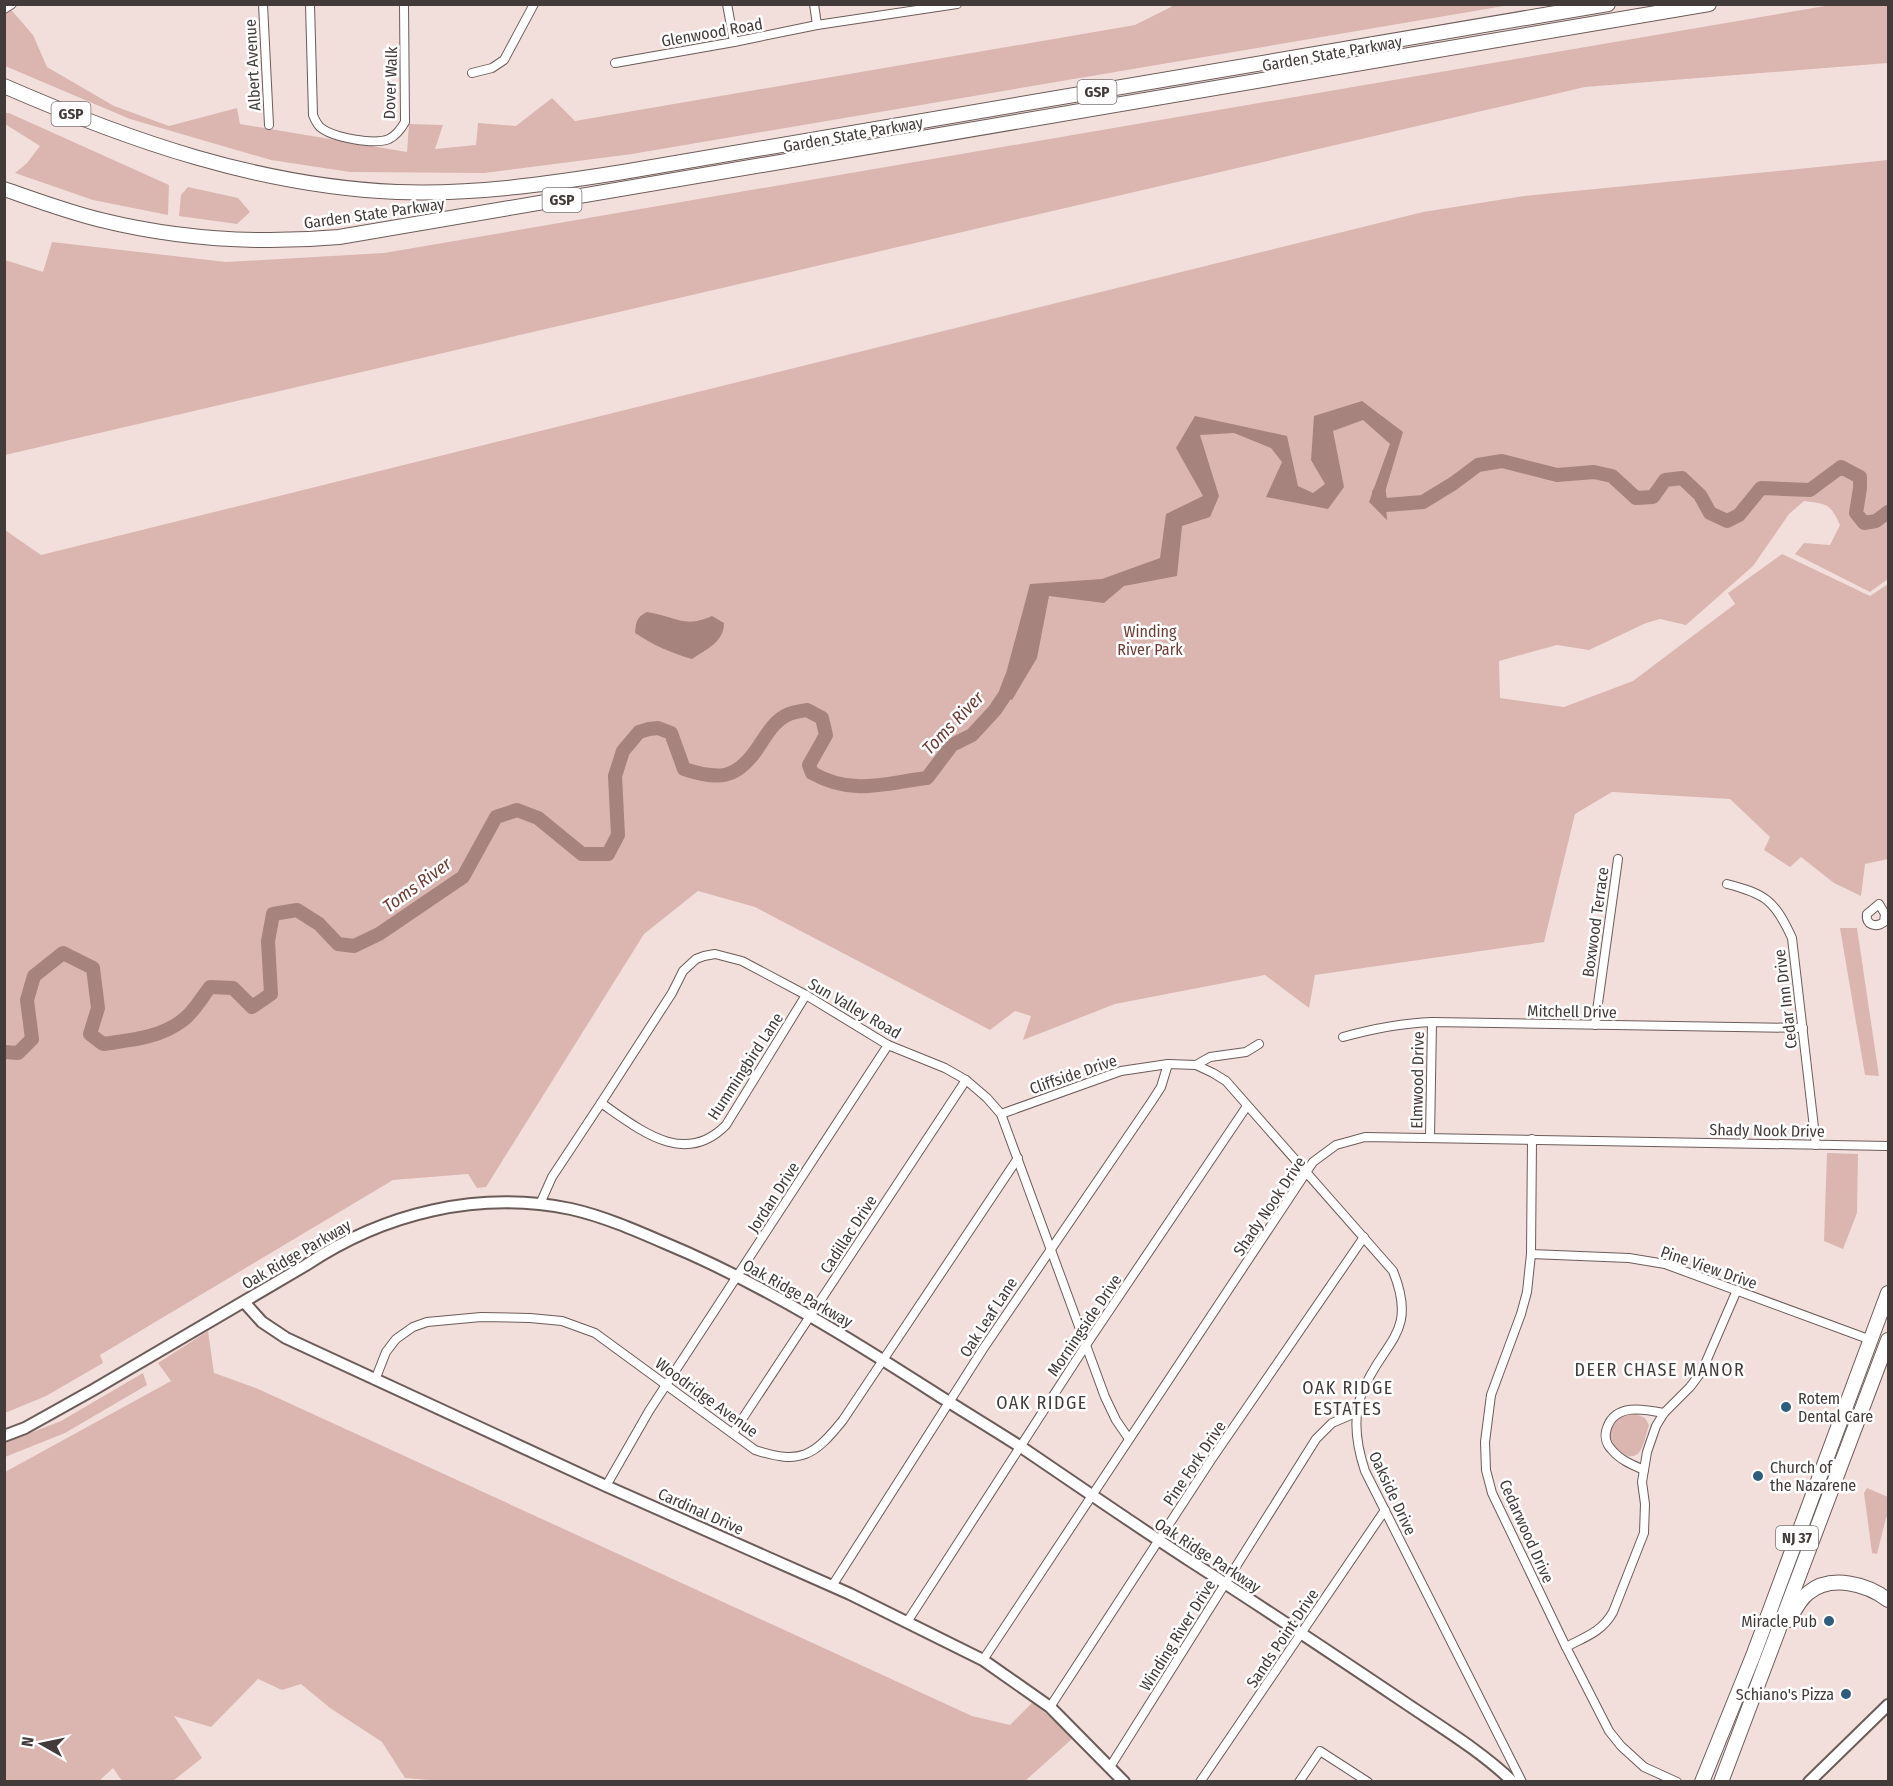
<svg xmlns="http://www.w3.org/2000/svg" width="1893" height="1786" font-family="'Fira Sans Condensed',sans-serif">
  <rect width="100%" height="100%" fill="#f2dfdc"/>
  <g fill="#dbb6b0">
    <polygon points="4,5 7,5 33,35 47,67 114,106 169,126 237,108 240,124 407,152 409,124 443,125 435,149 476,145 478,123 516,126 552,98 575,121 1135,25 1171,7 1172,5 1510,5 632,154 484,173 350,172 271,160 130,119 5,66"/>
    <polygon points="1831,5 1888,5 1888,63 1585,87 5,455 5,260 43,272 52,242 226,262 384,253"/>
    <polygon points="4,113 9,113 169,185 168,215 93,200 15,173 27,163 40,146 5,124"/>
    <path d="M 1888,160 L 1888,579 L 1870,592 L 1795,554 L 1804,543 L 1830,545 L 1840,525 C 1830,503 1827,504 1804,501 L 1789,514 L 1753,566 L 1686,625 L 1660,619 L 1646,623 L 1589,650 L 1557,645 L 1499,661 L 1500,698 L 1564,707 L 1633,681 L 1735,604 L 1728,593 L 1782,554 L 1870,596 L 1888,584 L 1888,859 L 1865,864 L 1861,896 L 1834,883 L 1801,857 L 1790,867 L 1764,850 L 1770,837 L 1730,799 L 1612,792 L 1575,814 L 1544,942 L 1315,975 L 1309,1008 L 1265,975 L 1115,1004 L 1023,1040 L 1031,1016 L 1015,1011 L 990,1030 L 755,907 L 698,891 L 644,934 L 486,1187 L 477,1188 L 468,1174 L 393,1180 L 100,1355 L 103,1363 L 46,1396 L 5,1413 L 5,530 L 41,555 L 1423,212 L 1524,196 Z"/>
    <polygon points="188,187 238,198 250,212 237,224 179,216 181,195"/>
    <polygon points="1840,928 1857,928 1879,1076 1865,1075"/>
    <polygon points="1827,1153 1858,1154 1857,1213 1843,1249 1824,1241"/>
    <polygon points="208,1331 214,1373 256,1388 972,1716 1010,1725 1033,1702 1073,1738 1025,1781 431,1781 429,1780 405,1778 382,1742 330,1708 301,1684 282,1690 258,1679 211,1727 174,1716 202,1758 173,1781 122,1781 113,1768 99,1781 5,1781 5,1472 171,1381 158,1363"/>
    <polygon points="143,1373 147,1385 65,1433 5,1457 5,1443 61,1421"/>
    <path d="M 1636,1414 L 1645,1418 L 1649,1425 L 1648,1428 C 1646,1435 1644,1445 1640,1451 C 1625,1474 1582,1415 1636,1414 Z"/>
    <polygon points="1867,1488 1888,1497 1888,1515 1886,1518 1877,1554 1872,1553 1864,1493"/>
  </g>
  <g fill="#a7837d">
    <polygon points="1362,401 1403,432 1385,492 1387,520 1369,502 1390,444 1363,420 1333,431 1344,487 1328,509 1266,497 1282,462 1271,448 1234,433 1200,435 1219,496 1210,517 1182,526 1177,576 1124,586 1104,603 1049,596 1037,658 1012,700 1001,692 1030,584 1102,579 1160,558 1166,514 1203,496 1176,448 1195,416 1287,436 1298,486 1313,493 1325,484 1311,460 1314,416"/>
    <path d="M 647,612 C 675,616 684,629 712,616 L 724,623 C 724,642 707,649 692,659 C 671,653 653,645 635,633 C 636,623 636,617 647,612 Z"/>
  </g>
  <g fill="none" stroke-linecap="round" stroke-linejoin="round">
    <g stroke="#a7837d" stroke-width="14">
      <polyline points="1379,493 1380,502 1386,505 1423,502 1454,483 1478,465 1502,461 1557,475 1594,472 1612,476 1636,498 1653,497 1665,480 1682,478 1700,495 1710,513 1727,521 1739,515 1761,488 1810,490 1841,467 1860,477 1860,488 1856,513 1864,523 1876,521 1888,512"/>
      <path d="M 4,1052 L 18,1053 L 32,1039 L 27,1000 L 34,976 L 63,953 L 93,968 L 98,1008 L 90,1034 L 103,1044 C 131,1040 160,1038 183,1020 C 194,1012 202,997 210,987 L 233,988 L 252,1007 L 271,994 L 268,941 L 273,914 L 297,910 L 319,924 L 338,944 L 354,946 L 379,934 L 463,877 L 496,817 L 517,810 L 538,818 L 582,854 L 608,854 L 618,835 L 615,776 L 623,751 L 639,732 L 649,729 L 658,728 L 671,733 L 684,769 C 718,780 736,780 757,749 C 766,736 773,721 789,714 C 794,712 801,711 807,710 L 822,718 L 826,735 L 809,765 L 812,773 C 853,796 884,783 927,778 L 952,745 L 972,735 L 995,710 L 1005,695 L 1011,679"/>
    </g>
    <defs>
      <g id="street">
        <polyline points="263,4 269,125"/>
        <path d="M 310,4 L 313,115 C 315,120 317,124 320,127 C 333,138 375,145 389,139 C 397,135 401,129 405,122 L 404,4"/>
        <polyline points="727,4 734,42"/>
        <polyline points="814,4 817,25"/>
        <polyline points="4,9 12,4"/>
        <polyline points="615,63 734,42 817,25 957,4"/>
        <polyline points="472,73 492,68 504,60 534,4"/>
        <path d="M 1727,884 C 1766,894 1775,901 1792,938 L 1816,1145"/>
        <path d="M 1879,904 L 1885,914 L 1884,922 C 1876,928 1865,925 1867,914 Z"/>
        <polyline points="1595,1025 1618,859"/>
        <path d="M 1343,1037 C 1372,1029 1401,1023 1432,1022 L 1803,1028"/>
        <path d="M 1196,1065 L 1213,1073 L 1226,1081 L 1393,1271 C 1419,1335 1382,1341 1362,1393 C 1352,1418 1357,1447 1365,1471 L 1522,1782"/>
        <path d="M 601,1103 C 639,1129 684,1168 726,1125 L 806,995"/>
        <polyline points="1001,1114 1121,1071 1168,1064 1196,1065 1210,1057 1246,1052 1259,1044"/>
        <polyline points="1430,1138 1432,1022"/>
        <polyline points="1532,1139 1531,1254 1527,1292 1521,1314 1491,1395 1485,1442 1486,1470 1492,1493 1566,1647 1609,1731 1621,1746 1644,1767 1677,1782"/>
        <polyline points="540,1204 552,1177 601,1103 672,993 683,971 696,959 704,956 715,954 742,961 806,995 888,1045 945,1068 966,1080 987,1098 1001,1114 1105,1397 1116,1420 1129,1439"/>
        <polyline points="1531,1254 1629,1258 1665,1264 1871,1340"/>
        <path d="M 375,1380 L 386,1352 L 396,1339 L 413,1327 L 427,1322 L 481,1317 L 530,1318 L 562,1321 L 595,1333 L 755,1450 C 801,1465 814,1456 843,1420 L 1018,1158"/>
        <polyline points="733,1433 966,1080"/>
        <path d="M 1644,1470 C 1633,1465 1620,1460 1612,1450 C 1606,1444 1604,1436 1607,1428 C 1615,1403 1644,1409 1664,1413"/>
        <polyline points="606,1486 649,1411 888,1045"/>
        <polyline points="832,1586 983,1349 1152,1101 1161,1087 1168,1064"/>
        <polyline points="907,1622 1086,1345 1247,1106"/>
        <path d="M 1566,1647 C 1585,1637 1602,1632 1613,1612 L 1644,1533 L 1645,1504 L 1642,1482 L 1647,1452 L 1656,1426 L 1664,1413 L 1690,1387 L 1702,1371 L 1737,1290"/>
        <polyline points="983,1660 1313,1162 1336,1145 1365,1137 1888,1146"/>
        <polyline points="1050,1707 1211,1460 1364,1237"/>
        <polyline points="1110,1767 1316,1439 1332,1423 1358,1412"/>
        <polyline points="1200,1782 1385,1510"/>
        <polyline points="1299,1782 1320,1751 1368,1782"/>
      </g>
      <g id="secondary">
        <polyline points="244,1302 262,1322 286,1338 606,1486 850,1594 983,1660 1050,1707 1124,1782"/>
        <path d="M 4,1436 L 25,1428 L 93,1390 L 306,1265 C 384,1213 478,1190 571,1209 C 611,1218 650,1237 688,1253 C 773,1291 852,1340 930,1390 C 961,1410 993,1429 1024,1449 C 1080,1487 1135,1525 1192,1562 C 1262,1607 1331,1653 1401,1700 C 1439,1726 1480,1750 1513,1782"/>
        <polyline points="1809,1782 1888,1705"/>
      </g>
      <g id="highway">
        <path d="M 4,86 C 130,141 259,186 397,192 C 472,195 548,184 623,172 L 1608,4"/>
        <path d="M 4,189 C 36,200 68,212 101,220 C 178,239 260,244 339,237 L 1709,4"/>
        <path d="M 1789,1620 C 1794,1611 1800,1599 1808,1593 C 1831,1574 1867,1584 1888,1600"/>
        <polyline points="1702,1782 1753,1656 1888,1293"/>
        <polyline points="1721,1782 1888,1340"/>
      </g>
    </defs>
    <use href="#street" stroke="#6c5c59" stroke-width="10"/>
    <use href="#secondary" stroke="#6c5c59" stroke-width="14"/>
    <use href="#highway" stroke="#6c5c59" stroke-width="16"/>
    <use href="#street" stroke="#fff" stroke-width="8"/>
    <use href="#secondary" stroke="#fff" stroke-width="10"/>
    <use href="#highway" stroke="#fff" stroke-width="14"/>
  </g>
  <g fill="#2f5d7d" stroke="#fff" stroke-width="2">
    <circle cx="1786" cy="1407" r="6"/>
    <circle cx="1758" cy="1476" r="6"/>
    <circle cx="1829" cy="1621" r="6"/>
    <circle cx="1846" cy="1694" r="6"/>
  </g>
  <g text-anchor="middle" stroke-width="5" stroke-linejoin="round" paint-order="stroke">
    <g fill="#fff" stroke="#7b7674" stroke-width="1.5">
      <rect x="1077.5" y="80" width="39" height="24" rx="4.5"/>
      <rect x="51.5" y="102" width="39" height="24" rx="4.5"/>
      <rect x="542.5" y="188" width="39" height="24" rx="4.5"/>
      <rect x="1776" y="1526" width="42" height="24" rx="4.5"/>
    </g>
    <g font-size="15" font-weight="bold" fill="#423b39">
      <text x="1097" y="97">GSP</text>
      <text x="71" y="119">GSP</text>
      <text x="562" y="205">GSP</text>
      <text x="1797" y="1543">NJ 37</text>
    </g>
    <g font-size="16" fill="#423b39" stroke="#fff">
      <text transform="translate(712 32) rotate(-10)" y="6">Glenwood Road</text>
      <text transform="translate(1332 53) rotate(-10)" y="6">Garden State Parkway</text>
      <text transform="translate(252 65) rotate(-93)" y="6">Albert Avenue</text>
      <text transform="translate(390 83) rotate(-88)" y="6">Dover Walk</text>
      <text transform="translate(853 134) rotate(-10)" y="6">Garden State Parkway</text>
      <text transform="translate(374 213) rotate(-8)" y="6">Garden State Parkway</text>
      <text transform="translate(1595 922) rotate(-82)" y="6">Boxwood Terrace</text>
      <text transform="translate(1785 999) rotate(-97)" y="6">Cedar Inn Drive</text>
      <text transform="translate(855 1008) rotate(30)" y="6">Sun Valley Road</text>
      <text transform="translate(1572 1011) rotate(1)" y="6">Mitchell Drive</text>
      <text transform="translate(745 1066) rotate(-57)" y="6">Hummingbird Lane</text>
      <text transform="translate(1073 1074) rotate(-19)" y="6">Cliffside Drive</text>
      <text transform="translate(1417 1080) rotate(-89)" y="6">Elmwood Drive</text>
      <text transform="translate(1767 1130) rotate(1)" y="6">Shady Nook Drive</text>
      <text transform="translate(773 1197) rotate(-57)" y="6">Jordan Drive</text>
      <text transform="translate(1269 1206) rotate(-56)" y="6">Shady Nook Drive</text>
      <text transform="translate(848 1234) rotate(-57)" y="6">Cadillac Drive</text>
      <text transform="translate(296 1254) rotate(-30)" y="6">Oak Ridge Parkway</text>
      <text transform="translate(1709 1267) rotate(19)" y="6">Pine View Drive</text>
      <text transform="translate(798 1293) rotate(29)" y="6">Oak Ridge Parkway</text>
      <text transform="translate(988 1317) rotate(-57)" y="6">Oak Leaf Lane</text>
      <text transform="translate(1084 1325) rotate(-56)" y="6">Morningside Drive</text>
      <text transform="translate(707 1397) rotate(36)" y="6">Woodridge Avenue</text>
      <text transform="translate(1194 1463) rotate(-56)" y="6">Pine Fork Drive</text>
      <text transform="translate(1393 1493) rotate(65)" y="6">Oakside Drive</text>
      <text transform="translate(701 1511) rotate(24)" y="6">Cardinal Drive</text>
      <text transform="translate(1527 1531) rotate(66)" y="6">Cedarwood Drive</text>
      <text transform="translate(1208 1555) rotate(33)" y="6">Oak Ridge Parkway</text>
      <text transform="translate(1177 1635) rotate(-58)" y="6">Winding River Drive</text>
      <text transform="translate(1282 1638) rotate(-56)" y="6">Sands Point Drive</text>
    </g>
    <g font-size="16" fill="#6f3b33" stroke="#fff">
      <text x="1150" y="637">Winding<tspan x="1150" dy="18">River Park</tspan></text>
    </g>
    <g font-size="16" fill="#423b39" stroke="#fff" text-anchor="start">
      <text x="1798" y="1404">Rotem<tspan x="1798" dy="18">Dental Care</tspan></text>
      <text x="1770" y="1473">Church of<tspan x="1770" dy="18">the Nazarene</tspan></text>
      <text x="1817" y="1627" text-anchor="end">Miracle Pub</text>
      <text x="1834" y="1700" text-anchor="end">Schiano's Pizza</text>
    </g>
    <g font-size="18" font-style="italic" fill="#6e3b32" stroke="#fff">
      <text transform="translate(953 723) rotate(-46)" y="6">Toms River</text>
      <text transform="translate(417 885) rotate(-36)" y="6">Toms River</text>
    </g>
    <g font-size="18" letter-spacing="1.5" fill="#423b39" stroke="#fff">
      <text x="1660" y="1376">DEER CHASE MANOR</text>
      <text x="1348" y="1394">OAK RIDGE<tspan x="1348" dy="21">ESTATES</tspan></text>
      <text x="1042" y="1409">OAK RIDGE</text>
    </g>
  </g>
  <rect width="1893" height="1786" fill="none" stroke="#423b39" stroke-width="12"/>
  <g transform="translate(42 1744) rotate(279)" stroke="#ffffff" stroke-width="4.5" paint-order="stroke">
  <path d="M0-4.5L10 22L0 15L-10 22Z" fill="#423b39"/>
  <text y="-9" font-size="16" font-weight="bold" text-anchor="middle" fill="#423b39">N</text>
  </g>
</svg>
